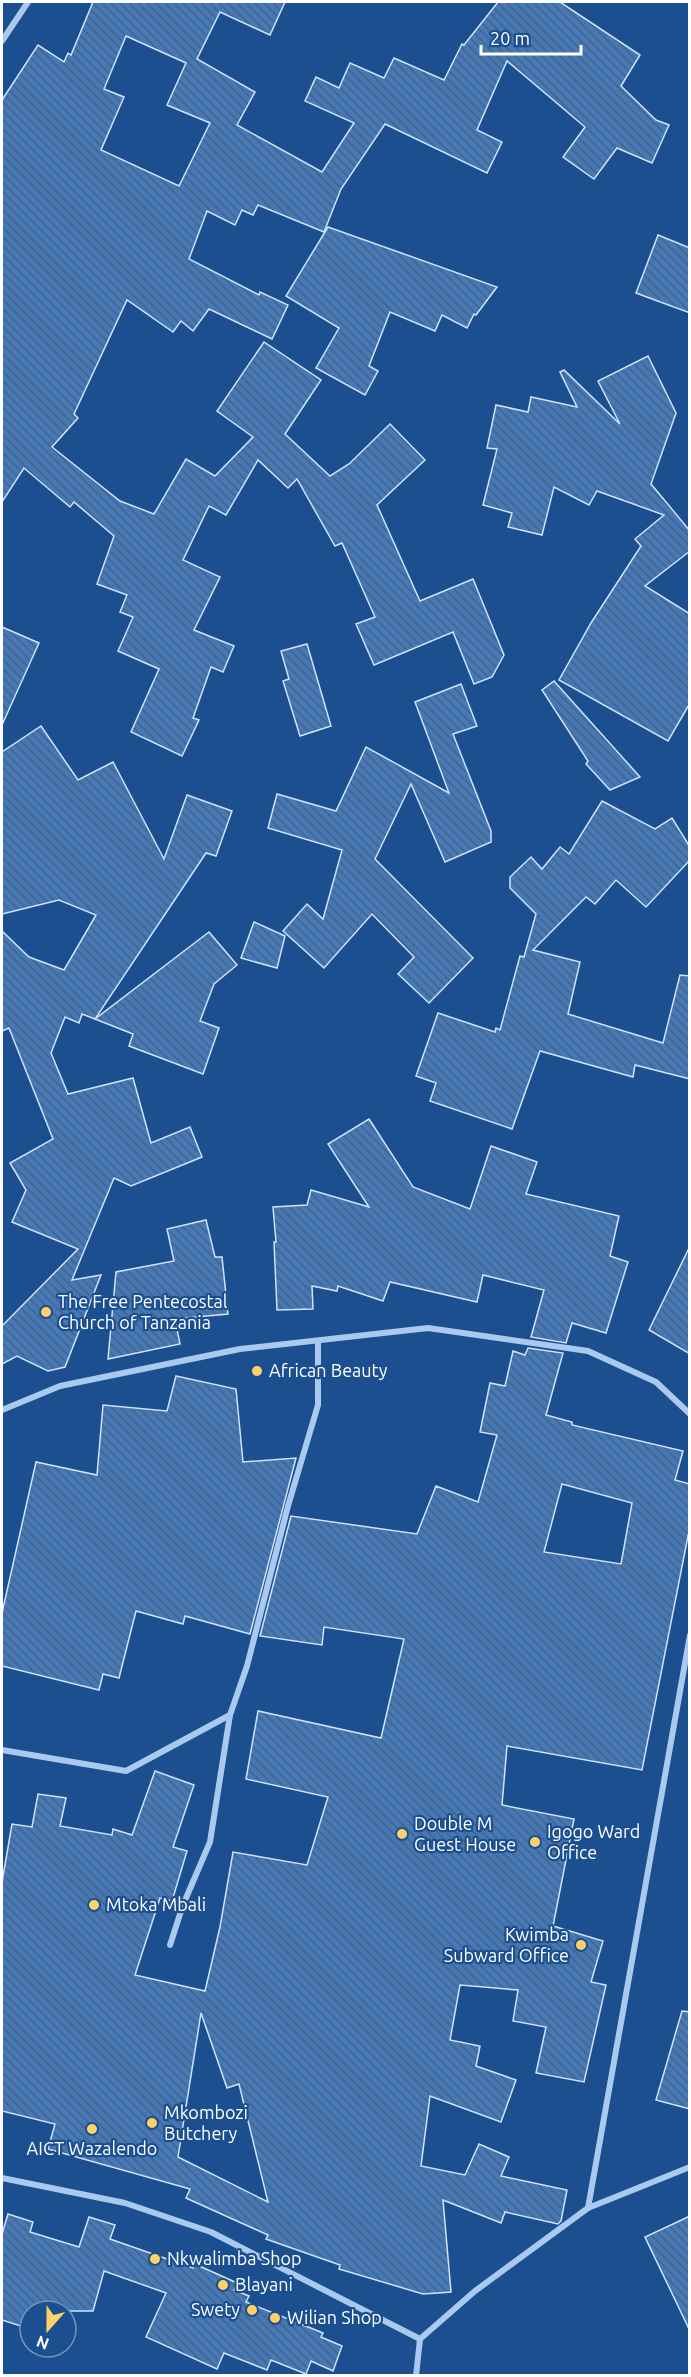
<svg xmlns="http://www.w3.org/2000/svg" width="691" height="2377" font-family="Ubuntu,sans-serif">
  <defs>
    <pattern id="building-back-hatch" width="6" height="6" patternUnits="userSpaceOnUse" patternTransform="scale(1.5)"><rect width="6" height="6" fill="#4478b7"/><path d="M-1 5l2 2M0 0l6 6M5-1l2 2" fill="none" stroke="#486282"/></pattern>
  </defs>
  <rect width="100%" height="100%" fill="#1b4f8f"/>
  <g fill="url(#building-back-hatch)" stroke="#cfe3fa" stroke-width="1.5" fill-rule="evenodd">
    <path d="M 93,2 L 285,2 L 270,35 L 220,12 L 197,59 L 255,92 L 237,125 L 322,172 L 354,123 L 305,101 L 316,77 L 339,88 L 350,63 L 384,78 L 394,58 L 444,80 L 462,44 L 464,45 L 498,2 L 560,2 L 640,55 L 621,86 L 656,120 L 669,125 L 652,163 L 617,148 L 594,179 L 563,157 L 585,127 L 507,61 L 477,130 L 502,142 L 487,173 L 385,124 L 341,189 L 324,232 L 258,205 L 253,215 L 242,210 L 235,225 L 207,211 L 189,259 L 259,295 L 260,292 L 288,305 L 272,339 L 209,309 L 193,331 L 181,321 L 173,332 L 127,300 L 74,414 L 78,418 L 52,447 L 120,501 L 154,514 L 186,459 L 215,476 L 253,437 L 217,411 L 264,342 L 321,380 L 285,434 L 330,476 L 349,464 L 390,424 L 425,460 L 377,505 L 420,601 L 473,579 L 504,655 L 492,677 L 474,684 L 453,632 L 374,665 L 356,624 L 375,617 L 342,543 L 335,546 L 297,479 L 288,488 L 258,460 L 226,515 L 209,506 L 183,560 L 220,577 L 194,630 L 234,646 L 223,672 L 211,667 L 193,718 L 199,720 L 182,756 L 131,732 L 159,669 L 118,651 L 133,617 L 120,612 L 127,595 L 97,584 L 114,536 L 74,502 L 70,507 L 24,468 L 2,502 L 2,100 L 38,45 L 64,62 L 68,53 L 71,55 ZM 126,36 L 186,63 L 167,105 L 210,123 L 179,186 L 101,150 L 124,97 L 104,89 Z"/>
    <polygon points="328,227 497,287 476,315 474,314 467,328 442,315 435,331 390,312 369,366 378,371 365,395 316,368 339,328 286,296"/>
    <polygon points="658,235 690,248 690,313 636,293"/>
    <polygon points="648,356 676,413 651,484 690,531 690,551 645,586 690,614 690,703 668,741 559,680 591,623 641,546 635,539 664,515 597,491 589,505 554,487 542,535 508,527 512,513 483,505 497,449 487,448 496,405 528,412 531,397 577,407 560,372 564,370 620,424 598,381"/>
    <polygon points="2,627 39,643 2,725"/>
    <polygon points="307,644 331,726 300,736 283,681 289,679 281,651"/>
    <polygon points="554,681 640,777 610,790 586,764 588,761 542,690"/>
    <polygon points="461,684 477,726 453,734 491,831 491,842 445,862 411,784 375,859 473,958 429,1003 398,974 414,957 372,914 324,968 283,931 307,904 323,919 342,850 268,828 277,794 336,811 366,747 449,793 415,702"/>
    <polygon points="41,726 78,780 113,762 164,859 187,795 232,811 216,856 206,853 95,1019 82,1014 79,1023 65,1017 51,1053 68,1094 133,1078 151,1143 190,1127 202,1157 131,1186 114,1178 72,1280 101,1275 65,1367 48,1371 17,1356 2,1364 2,1326 78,1249 12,1222 26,1190 10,1163 53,1139 9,1028 2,1031 2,931 29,957 64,970 96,915 59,900 2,914 2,752"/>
    <polygon points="602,801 655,829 672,818 690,847 690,860 646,907 616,880 595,904 586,897 533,950 580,962 568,1014 663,1043 680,975 690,976 690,1079 635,1065 633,1077 540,1051 512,1129 430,1101 436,1083 416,1076 438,1013 495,1032 496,1028 500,1030 520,956 524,957 536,914 510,888 510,877 531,857 542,869 560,847 569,854"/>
    <polygon points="254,922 285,936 277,968 241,958"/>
    <polygon points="209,932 237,965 214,984 200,1021 219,1028 203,1074 129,1046 133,1034 95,1019"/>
    <polygon points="369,1119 413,1187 470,1209 491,1146 537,1162 526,1194 619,1216 610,1256 628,1262 606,1333 572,1323 566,1343 531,1337 544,1290 483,1275 477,1302 390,1282 383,1301 338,1286 337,1291 312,1286 313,1309 277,1310 274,1242 276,1242 273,1207 307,1205 311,1190 369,1207 328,1144"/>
    <polygon points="206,1220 215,1257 222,1257 228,1314 175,1319 180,1344 108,1359 116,1272 174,1261 167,1229"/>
    <polygon points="690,1246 690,1354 649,1330"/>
    <path d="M 528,1348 L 563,1353 L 546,1415 L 572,1422 L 572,1425 L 683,1451 L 675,1480 L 690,1484 L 690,1526 L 642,1770 L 507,1746 L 502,1805 L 574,1819 L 553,1926 L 603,1941 L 591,1982 L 606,1985 L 584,2082 L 536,2073 L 546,2027 L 513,2021 L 518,1990 L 460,1985 L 450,2040 L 480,2046 L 476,2066 L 516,2080 L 501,2122 L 430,2096 L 421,2166 L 465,2175 L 479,2144 L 509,2157 L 501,2176 L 567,2190 L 561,2221 L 558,2224 L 505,2212 L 501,2223 L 443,2200 L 451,2292 L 423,2294 L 339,2269 L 340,2265 L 266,2239 L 268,2235 L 186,2198 L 190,2189 L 48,2149 L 55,2124 L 2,2111 L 2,1882 L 12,1824 L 32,1827 L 38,1794 L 66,1798 L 60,1826 L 112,1835 L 113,1829 L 132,1835 L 155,1771 L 194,1785 L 173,1847 L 187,1851 L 172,1901 L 160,1898 L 135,1975 L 205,1991 L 220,1927 L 233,1852 L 307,1865 L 328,1797 L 246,1779 L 258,1711 L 381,1738 L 404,1639 L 324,1627 L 322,1645 L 260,1636 L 291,1516 L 417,1534 L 436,1486 L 478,1502 L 497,1435 L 480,1432 L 490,1383 L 505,1386 L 513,1351 L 525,1355 ZM 562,1484 L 632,1503 L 621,1564 L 544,1552 ZM 201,2013 L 227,2088 L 239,2084 L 268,2202 L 178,2157 Z"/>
    <polygon points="176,1376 236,1389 243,1462 296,1458 250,1634 185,1616 183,1624 136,1611 119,1678 103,1674 99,1690 2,1666 2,1613 36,1462 97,1475 103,1405 167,1411"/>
    <polygon points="682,2011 690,2012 690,2109 656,2100"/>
    <polygon points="8,2214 33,2222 30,2232 79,2247 89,2217 115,2225 110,2239 193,2268 195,2264 237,2283 234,2290 249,2296 246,2302 323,2333 321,2337 342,2346 333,2371 311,2361 306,2374 271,2360 267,2370 224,2353 217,2369 146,2337 166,2293 104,2271 93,2311 30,2311 30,2329 2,2320 2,2234"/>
    <polygon points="690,2216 690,2331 645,2237"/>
  </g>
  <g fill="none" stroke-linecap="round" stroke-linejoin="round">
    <g stroke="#a9c9ee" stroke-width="6">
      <polyline points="2,41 28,2"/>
      <polyline points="2,1410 60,1386 240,1349 428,1328 588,1351 656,1382 690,1414"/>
      <polyline points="2,1750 126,1771 230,1715 247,1666 288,1506 318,1405 318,1341"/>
      <polyline points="170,1945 183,1905 210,1842 230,1715"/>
      <polyline points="2,2178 125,2203 211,2232 420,2339"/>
      <polyline points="588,2208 690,1635"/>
      <polyline points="416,2376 420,2339 475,2291 588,2208 690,2167"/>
    </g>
  </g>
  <g fill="#ffd166" stroke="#1b4f8f" stroke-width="2">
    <circle cx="46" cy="1312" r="6"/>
    <circle cx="257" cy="1371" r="6"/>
    <circle cx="402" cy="1834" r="6"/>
    <circle cx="535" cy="1842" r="6"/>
    <circle cx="94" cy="1905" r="6"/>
    <circle cx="581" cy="1945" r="6"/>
    <circle cx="152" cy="2123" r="6"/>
    <circle cx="92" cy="2129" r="6"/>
    <circle cx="155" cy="2259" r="6"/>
    <circle cx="223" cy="2285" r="6"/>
    <circle cx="252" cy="2310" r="6"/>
    <circle cx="275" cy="2318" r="6"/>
  </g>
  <g text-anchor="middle" stroke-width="4.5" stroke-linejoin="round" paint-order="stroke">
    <g font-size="18" fill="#fff" stroke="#1b4f8f" text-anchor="start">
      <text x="58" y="1308">The Free Pentecostal<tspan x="58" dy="21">Church of Tanzania</tspan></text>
      <text x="269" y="1377">African Beauty</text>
      <text x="414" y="1830">Double M<tspan x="414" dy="21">Guest House</tspan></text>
      <text x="547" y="1838">Igogo Ward<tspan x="547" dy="21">Office</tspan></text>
      <text x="106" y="1911">Mtoka Mbali</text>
      <text x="569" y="1941" text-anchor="end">Kwimba<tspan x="569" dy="21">Subward Office</tspan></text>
      <text x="164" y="2119">Mkombozi<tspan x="164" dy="21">Butchery</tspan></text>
      <text x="92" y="2155" text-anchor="middle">AICT Wazalendo</text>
      <text x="167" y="2265">Nkwalimba Shop</text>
      <text x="235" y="2291">Blayani</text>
      <text x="240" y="2316" text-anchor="end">Swety</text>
      <text x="287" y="2324">Wilian Shop</text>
    </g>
  </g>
  <rect width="691" height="2377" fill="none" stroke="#ffffff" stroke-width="6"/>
  <g transform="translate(48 2329) rotate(201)"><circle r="28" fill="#1b4f8f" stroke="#7695bc" stroke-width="1.5"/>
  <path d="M0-4.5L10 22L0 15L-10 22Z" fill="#ffd166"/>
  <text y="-9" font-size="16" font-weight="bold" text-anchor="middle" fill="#ffffff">N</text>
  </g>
  <path d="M481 45v9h100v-9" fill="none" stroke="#ffffff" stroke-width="3"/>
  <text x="490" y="45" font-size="18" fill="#ffffff" stroke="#1b4f8f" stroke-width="4.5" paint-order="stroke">20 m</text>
</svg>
